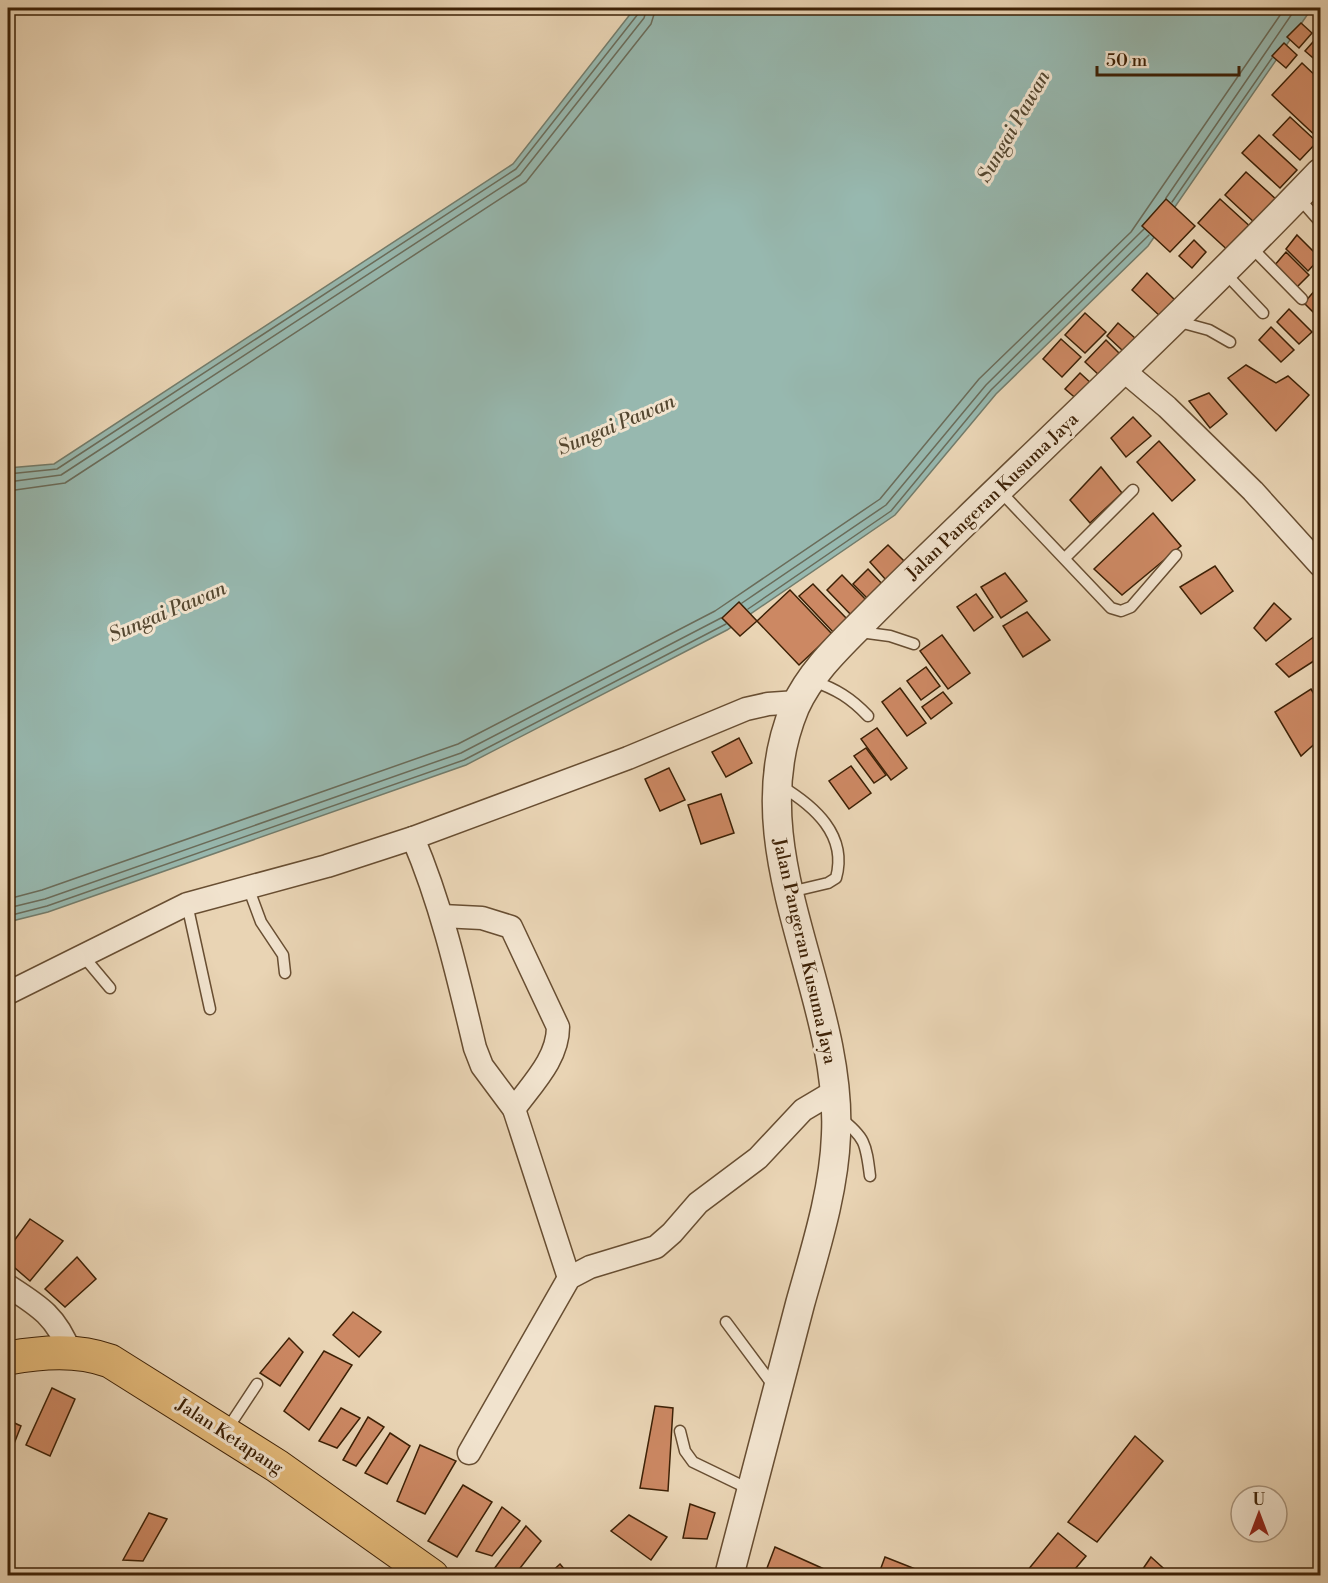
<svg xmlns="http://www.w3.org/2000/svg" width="1328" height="1583" font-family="'Libre Bodoni',serif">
  <rect width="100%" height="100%" fill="#e9d4b4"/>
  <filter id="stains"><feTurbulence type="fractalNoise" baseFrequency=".00333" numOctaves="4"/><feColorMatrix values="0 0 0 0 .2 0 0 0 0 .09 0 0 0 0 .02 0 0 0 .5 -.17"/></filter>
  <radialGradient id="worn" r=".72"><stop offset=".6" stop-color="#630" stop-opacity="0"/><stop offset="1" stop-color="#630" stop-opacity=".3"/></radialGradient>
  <polygon fill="#97b8af" stroke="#737c6b" stroke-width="1.5" points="635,8 1312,8 1148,246 996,394 895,515 727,630 466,765 48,912 8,922 8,468 54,464 513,164"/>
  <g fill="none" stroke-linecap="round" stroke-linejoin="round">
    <g stroke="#6a6c5a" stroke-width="1.5">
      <polyline points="1166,198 1296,8"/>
      <polyline points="1172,202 1272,58"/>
      <polyline points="8,474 57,469 516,169 638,14 639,8"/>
      <polyline points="8,482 61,475 520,175 644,18 647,8"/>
      <polyline points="8,491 65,483 526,182 651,24 656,8"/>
      <polyline points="742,603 886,505 986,385 1144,229"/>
      <polyline points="748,609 891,511 991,390 1149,235"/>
      <polyline points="8,899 42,890 458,744 715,611 880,499 979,379 1131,232 1285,8"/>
      <polyline points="8,908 45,899 461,753 721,618"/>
      <polyline points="8,916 47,906 464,760 726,624"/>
    </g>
  </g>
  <g fill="#cc8863" stroke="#3d2106" stroke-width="1.5">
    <polygon points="1301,23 1312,33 1299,48 1287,37"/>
    <polygon points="1320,34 1320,61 1319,63 1305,51"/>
    <polygon points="1284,43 1297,55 1286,68 1272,56"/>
    <polygon points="1302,63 1320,80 1320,140 1272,95"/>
    <polygon points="1290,117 1317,142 1300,160 1273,135"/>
    <polygon points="1259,135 1297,170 1280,188 1242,153"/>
    <polygon points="1246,172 1278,201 1256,224 1225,195"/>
    <polygon points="1166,199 1195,226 1170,252 1142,226"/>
    <polygon points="1220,199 1254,230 1232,254 1198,223"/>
    <polygon points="1297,235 1320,258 1308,271 1286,249"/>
    <polygon points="1194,240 1206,252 1192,268 1179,256"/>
    <polygon points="1286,252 1309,275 1296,288 1274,266"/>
    <polygon points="1147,273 1176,301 1161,317 1132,290"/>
    <polygon points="1316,289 1320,293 1320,319 1304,303"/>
    <polygon points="1289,309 1312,332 1299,344 1277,322"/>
    <polygon points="1085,313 1106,332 1085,353 1065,335"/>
    <polygon points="1118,323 1135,338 1123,351 1107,336"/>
    <polygon points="1271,327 1294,350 1281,362 1259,340"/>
    <polygon points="1061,339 1081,357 1062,377 1043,359"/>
    <polygon points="1106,340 1120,354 1100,376 1085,362"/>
    <polygon points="1246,365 1276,383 1288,376 1309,395 1276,431 1228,378"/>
    <polygon points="1080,373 1093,385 1079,401 1065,389"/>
    <polygon points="1209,393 1227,414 1210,428 1189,401"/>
    <polygon points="1133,417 1151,436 1126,457 1111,438"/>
    <polygon points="1159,441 1195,480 1172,501 1137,462"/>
    <polygon points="1101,467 1122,493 1090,523 1070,500"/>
    <polygon points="1153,513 1181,546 1122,595 1094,569"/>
    <polygon points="888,545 905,562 886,580 870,562"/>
    <polygon points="1215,566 1233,591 1201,614 1180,587"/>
    <polygon points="868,569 885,587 870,601 853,584"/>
    <polygon points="1005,573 1027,601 1001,618 981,587"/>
    <polygon points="842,575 869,603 854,618 827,590"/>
    <polygon points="813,584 848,620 834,633 799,596"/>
    <polygon points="790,590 832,634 799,665 757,621"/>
    <polygon points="976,594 993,617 974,631 957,607"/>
    <polygon points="739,602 757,621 740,636 722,618"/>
    <polygon points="1274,603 1291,619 1266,641 1254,628"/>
    <polygon points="1027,612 1050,640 1023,657 1003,626"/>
    <polygon points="942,635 970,673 948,689 920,651"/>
    <polygon points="1315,636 1320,644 1320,657 1289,677 1276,664"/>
    <polygon points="926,667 940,686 921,700 907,681"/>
    <polygon points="900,688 926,723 907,736 882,702"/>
    <polygon points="1311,689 1320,704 1320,739 1301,756 1275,712"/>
    <polygon points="943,692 952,703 931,719 922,707"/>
    <polygon points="877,728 907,768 891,780 861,739"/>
    <polygon points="739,738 752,763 726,777 712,752"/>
    <polygon points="866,748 886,775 874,783 854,756"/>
    <polygon points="851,766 871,793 849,809 829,781"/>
    <polygon points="669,768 685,800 660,811 645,779"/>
    <polygon points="721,794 734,833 701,844 688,805"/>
    <polygon points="30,1219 63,1241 30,1281 8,1262 8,1249"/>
    <polygon points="77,1257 96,1279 65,1307 45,1289"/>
    <polygon points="353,1312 381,1332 359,1357 333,1335"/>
    <polygon points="289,1338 303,1352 280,1386 260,1373"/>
    <polygon points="324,1351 352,1365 309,1430 284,1411"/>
    <polygon points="52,1388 75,1399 50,1456 26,1445"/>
    <polygon points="655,1406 673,1408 668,1491 640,1488"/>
    <polygon points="341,1408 360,1418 337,1448 319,1441"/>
    <polygon points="368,1417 384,1427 356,1466 343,1460"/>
    <polygon points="8,1420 21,1426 8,1459"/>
    <polygon points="390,1433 410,1446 387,1484 365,1473"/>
    <polygon points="1135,1436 1163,1461 1097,1542 1068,1522"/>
    <polygon points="420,1445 456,1461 425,1514 397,1501"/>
    <polygon points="463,1485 492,1502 457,1557 428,1541"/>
    <polygon points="690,1504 715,1513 707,1539 683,1538"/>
    <polygon points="502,1507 520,1521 492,1556 476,1551"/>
    <polygon points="149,1513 167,1519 143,1561 123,1560"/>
    <polygon points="629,1515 667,1537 651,1560 611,1531"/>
    <polygon points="526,1526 541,1541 514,1576 501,1576 494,1569"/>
    <polygon points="1058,1533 1086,1556 1069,1576 1023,1576"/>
    <polygon points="775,1547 824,1569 821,1576 764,1576"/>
    <polygon points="885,1557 933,1576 878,1576"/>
    <polygon points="1151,1557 1172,1576 1138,1576"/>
    <polygon points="560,1564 570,1576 547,1576"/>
  </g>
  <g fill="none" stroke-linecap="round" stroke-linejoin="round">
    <defs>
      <g id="service">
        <polyline points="1298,197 1320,222"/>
        <polyline points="1251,247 1302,299"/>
        <polyline points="1225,273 1263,313"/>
        <polyline points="1176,321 1209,330 1230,342"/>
        <polyline points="999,490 1111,608 1121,611 1131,607 1176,555"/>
        <polyline points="1065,558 1133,490"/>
        <polyline points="860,632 890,636 914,644"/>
        <path d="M 813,681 C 836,689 851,698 868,716"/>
        <path d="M 781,786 C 814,806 848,835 836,878 L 828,883 L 790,892"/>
        <polyline points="248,887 261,922 283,955 285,973"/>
        <polyline points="187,904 210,1009"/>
        <polyline points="84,957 110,988"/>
        <path d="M 839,1117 C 865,1137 866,1143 870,1176"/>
        <polyline points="726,1322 775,1388"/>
        <polyline points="226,1431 257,1384"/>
        <polyline points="680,1431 685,1451 693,1462 751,1490"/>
      </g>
      <g id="minor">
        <polyline points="1123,370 1167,407 1253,491 1320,565"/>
        <path d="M 413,838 C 442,906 458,977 475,1048 L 482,1066 L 514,1109 L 569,1278"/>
        <path d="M 442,916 L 482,918 L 511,927 L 558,1027 C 558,1059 532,1084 514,1109"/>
        <polyline points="8,993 187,904 327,866 413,838 628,758 746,709 768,704 797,702"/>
        <path d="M 8,1286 C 39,1306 56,1316 70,1352"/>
        <polyline points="469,1453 569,1278 590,1267 656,1247 672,1233 698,1203 758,1158 803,1110 835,1091"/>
      </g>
      <path id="tertiary" d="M 729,1576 C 753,1485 776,1395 800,1304 C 815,1250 834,1192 836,1135 C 843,991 735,849 795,707 C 810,674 836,649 861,624 C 896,588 932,554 967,520 C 1086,405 1206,292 1320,173"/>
      <path id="primary" d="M 8,1358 C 42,1352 77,1349 110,1361 L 277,1466 L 432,1576"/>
    </defs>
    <use href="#service" stroke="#684e32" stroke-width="13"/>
    <use href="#minor" stroke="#684e32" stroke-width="25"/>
    <use href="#tertiary" stroke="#684e32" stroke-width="31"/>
    <use href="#primary" stroke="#3d2106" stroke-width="35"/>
    <use href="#service" stroke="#f1e3ce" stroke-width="10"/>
    <use href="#minor" stroke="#f1e3ce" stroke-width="22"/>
    <use href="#tertiary" stroke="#f1e3ce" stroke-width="28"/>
    <use href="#primary" stroke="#e4ba7a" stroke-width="33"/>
  </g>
  <g text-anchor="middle" stroke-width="6" stroke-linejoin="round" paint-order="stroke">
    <g font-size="18" fill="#3d2106" stroke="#f1e3ce">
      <text transform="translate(992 496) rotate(-44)" y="6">Jalan Pangeran Kusuma Jaya</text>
      <text transform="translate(805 951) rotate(77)" y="6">Jalan Pangeran Kusuma Jaya</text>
      <text transform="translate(230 1436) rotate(33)" y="6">Jalan Ketapang</text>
    </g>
    <g font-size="20" font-style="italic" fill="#544730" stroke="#f1e3ce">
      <text transform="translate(1013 126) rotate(-60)" y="7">Sungai Pawan</text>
      <text transform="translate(616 424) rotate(-23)" y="7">Sungai Pawan</text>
      <text transform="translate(167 611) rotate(-23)" y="7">Sungai Pawan</text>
    </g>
  </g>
  <rect width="1328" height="1583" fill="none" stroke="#e9d4b4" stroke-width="30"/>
  <rect x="9" y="9" width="1310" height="1565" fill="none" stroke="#3d2106" stroke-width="3"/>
  <rect x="15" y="15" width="1298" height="1553" fill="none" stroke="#3d2106" stroke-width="1.5"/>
  <g transform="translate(1259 1514)"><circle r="28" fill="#f1e3ce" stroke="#a9957e" stroke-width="1.5"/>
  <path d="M0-4.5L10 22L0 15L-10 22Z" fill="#8f2418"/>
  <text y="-9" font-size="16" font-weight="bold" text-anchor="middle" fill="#3d2106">U</text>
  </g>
  <path d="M1097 66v9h142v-9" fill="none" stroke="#3d2106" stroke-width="3"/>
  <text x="1106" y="66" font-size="18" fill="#3d2106" stroke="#f1e3ce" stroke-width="4.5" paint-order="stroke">50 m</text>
  <rect width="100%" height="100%" filter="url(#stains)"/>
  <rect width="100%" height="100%" fill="url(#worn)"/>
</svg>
